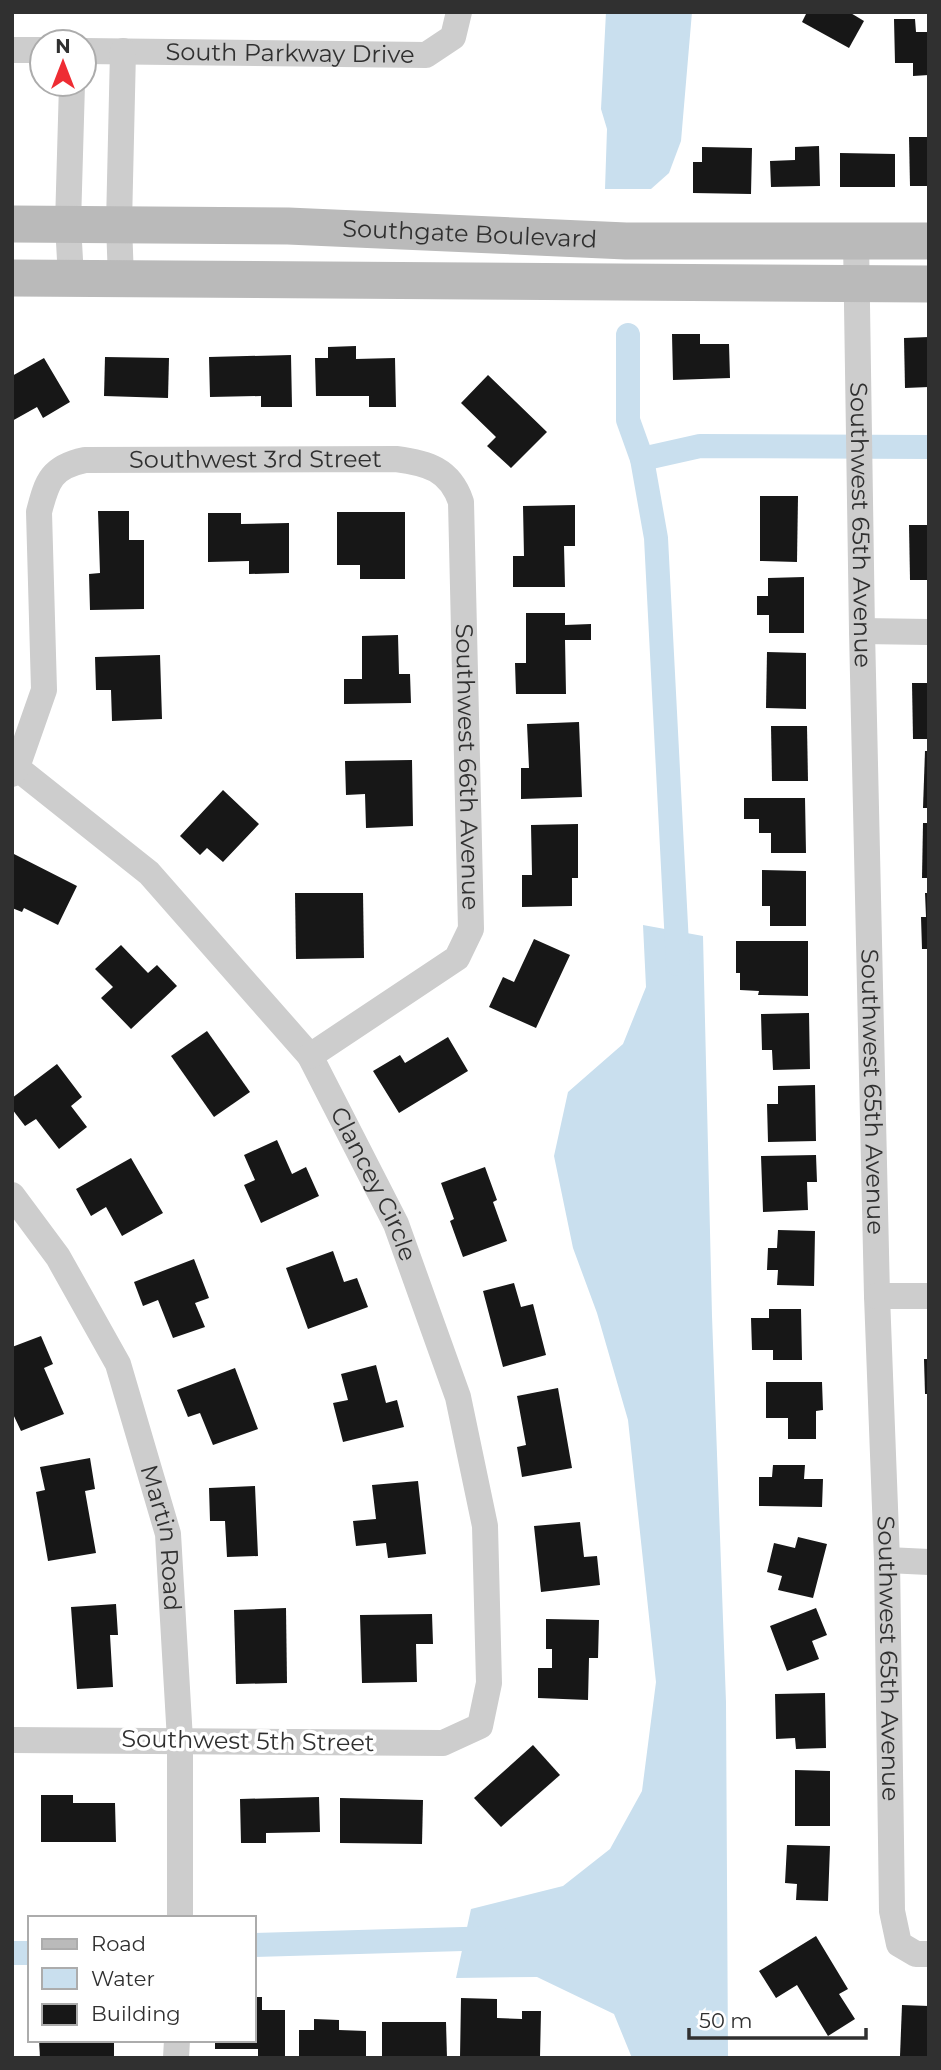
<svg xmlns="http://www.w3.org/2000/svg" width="941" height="2070" font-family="Montserrat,sans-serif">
  <rect width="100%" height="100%" fill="#fff"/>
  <g fill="#c9dfee">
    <polygon points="606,12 692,12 681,141 669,173 651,189 605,189 607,129 601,109"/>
    <polygon points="643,925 703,936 712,1316 726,1702 728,2058 632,2058 614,2014 537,1977 456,1978 471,1909 563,1886 610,1849 642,1791 656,1682 628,1420 597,1313 573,1248 554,1156 568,1092 623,1044 646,987"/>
  </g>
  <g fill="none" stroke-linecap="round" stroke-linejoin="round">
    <g stroke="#c9dfee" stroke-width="24">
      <polyline points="628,335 628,420 642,459 656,538 678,964"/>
      <polyline points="642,459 700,446 929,447"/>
      <polyline points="254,1945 498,1938"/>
      <polyline points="12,1953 30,1953"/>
    </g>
  </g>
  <g fill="#171717">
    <polygon points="807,12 849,12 864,21 849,48 802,22"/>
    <polygon points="894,19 915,19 916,32 929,32 929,75 913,76 913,63 895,63"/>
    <polygon points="909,137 929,137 929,186 910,186"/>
    <polygon points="819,146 820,186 771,187 770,161 795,160 795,147"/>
    <polygon points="702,147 752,148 751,194 693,193 693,162 702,162"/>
    <polygon points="840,153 895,154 895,187 840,187"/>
    <polygon points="672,334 700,334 700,344 729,344 730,378 673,380"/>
    <polygon points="929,337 929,387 905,388 904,338"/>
    <polygon points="356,346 356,359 395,358 396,407 369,407 369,396 316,396 315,358 328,358 328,347"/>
    <polygon points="291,355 292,407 261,407 261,396 210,397 209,357"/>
    <polygon points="105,357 169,358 168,398 104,396"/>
    <polygon points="44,358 70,402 43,418 37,407 12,421 12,376"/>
    <polygon points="488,375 547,432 511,468 487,446 496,437 461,403"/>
    <polygon points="760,496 798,496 797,562 760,561"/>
    <polygon points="575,505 575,546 564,546 565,587 513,587 513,556 524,556 523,506"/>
    <polygon points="98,511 129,511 129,540 144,540 144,609 90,610 89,574 100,573"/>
    <polygon points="337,512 405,512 405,579 360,579 360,565 337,565"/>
    <polygon points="208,513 241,513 241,524 289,523 289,573 249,574 249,561 208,562"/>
    <polygon points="909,525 929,525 929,580 910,580"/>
    <polygon points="804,577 804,633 769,633 769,615 757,615 757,596 768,596 768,578"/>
    <polygon points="526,613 565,613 565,625 591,624 591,640 565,640 566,694 516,694 515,663 526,663"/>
    <polygon points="398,635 399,674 410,674 411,703 344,704 344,679 362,679 362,636"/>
    <polygon points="767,652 806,653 806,709 766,708"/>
    <polygon points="160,655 162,719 112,721 111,690 96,690 95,657"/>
    <polygon points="912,683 929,683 929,739 913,739"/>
    <polygon points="579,722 582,797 521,799 521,768 529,768 527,724"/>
    <polygon points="771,726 807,726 808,781 772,781"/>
    <polygon points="925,751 929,751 929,808 923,808"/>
    <polygon points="412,760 413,826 366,828 365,794 346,795 345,761"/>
    <polygon points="223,790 259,824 223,862 207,848 200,855 180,836"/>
    <polygon points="744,798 805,798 806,853 771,853 771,833 759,833 759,819 744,819"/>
    <polygon points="923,823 929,823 929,878 922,878"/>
    <polygon points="578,824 578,878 572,878 572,906 522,907 522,875 532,875 531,825"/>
    <polygon points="12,853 77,886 58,925 24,908 22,912 12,908"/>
    <polygon points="762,870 806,871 806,926 770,926 770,906 762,906"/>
    <polygon points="295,893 363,893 364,958 296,959"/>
    <polygon points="925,893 929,893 929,949 922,949 921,917 926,917"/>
    <polygon points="534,939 570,955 536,1028 489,1007 503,977 514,982"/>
    <polygon points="736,941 808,941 808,996 758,995 759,991 740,990 740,973 736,973"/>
    <polygon points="121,945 148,973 157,965 177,986 131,1029 101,998 113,987 95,969"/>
    <polygon points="809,1013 810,1069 773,1070 772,1050 762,1050 761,1014"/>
    <polygon points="207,1031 250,1092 214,1117 171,1056"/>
    <polygon points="448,1037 468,1071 399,1113 373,1071 400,1055 405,1063"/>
    <polygon points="57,1064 82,1097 71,1106 87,1127 59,1149 36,1119 25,1126 12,1109 12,1098"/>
    <polygon points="815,1085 816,1141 768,1142 767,1104 778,1104 778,1086"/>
    <polygon points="277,1140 292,1174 306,1167 319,1196 261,1223 244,1185 255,1180 244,1155"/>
    <polygon points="816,1155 817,1182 807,1182 808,1210 763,1212 761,1156"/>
    <polygon points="131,1158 163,1213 122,1236 106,1207 91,1216 76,1189"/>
    <polygon points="485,1167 497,1200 493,1202 507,1241 463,1257 450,1221 454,1219 441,1183"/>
    <polygon points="778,1230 815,1231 814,1286 777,1285 778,1270 767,1270 768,1248 777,1248"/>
    <polygon points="333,1251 344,1282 357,1278 368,1307 308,1329 286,1268"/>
    <polygon points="194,1259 209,1298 195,1303 205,1327 173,1338 158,1300 143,1306 134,1282"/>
    <polygon points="514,1283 521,1307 533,1304 546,1355 503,1367 483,1291"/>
    <polygon points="769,1309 801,1309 802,1360 773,1360 773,1350 752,1350 751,1318 769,1318"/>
    <polygon points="41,1336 53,1364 44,1368 64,1414 21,1431 12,1412 12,1347"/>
    <polygon points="924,1359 929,1359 929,1394 925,1394"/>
    <polygon points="376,1365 386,1403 397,1400 404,1427 343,1442 333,1403 348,1400 341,1374"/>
    <polygon points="235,1368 258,1429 213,1445 200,1413 188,1417 177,1390"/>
    <polygon points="766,1382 822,1382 823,1410 816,1411 816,1439 788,1439 788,1418 766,1418"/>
    <polygon points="558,1388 572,1468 522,1477 517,1447 526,1445 517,1396"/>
    <polygon points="90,1458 95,1489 85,1491 96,1553 48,1561 36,1492 45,1490 40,1467"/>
    <polygon points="773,1465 805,1465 804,1479 823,1479 822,1507 759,1506 759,1477 772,1477"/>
    <polygon points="418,1481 426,1554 388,1558 386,1543 356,1546 353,1521 376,1519 372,1485"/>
    <polygon points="255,1486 258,1556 227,1557 225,1521 210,1521 209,1488"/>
    <polygon points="580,1522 584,1557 597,1556 600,1585 541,1592 534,1526"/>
    <polygon points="798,1537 827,1544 813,1598 778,1590 782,1576 767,1572 774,1543 795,1548"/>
    <polygon points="116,1604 118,1635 110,1635 113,1687 77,1689 71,1607"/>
    <polygon points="286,1608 287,1683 236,1684 234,1610"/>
    <polygon points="816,1608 827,1635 812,1641 819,1659 787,1671 770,1626"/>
    <polygon points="432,1614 433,1644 416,1644 417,1682 362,1683 360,1615"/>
    <polygon points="546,1619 599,1620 598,1658 589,1658 588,1700 538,1698 538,1668 552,1668 552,1649 546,1649"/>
    <polygon points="825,1693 826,1748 796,1749 795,1738 776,1739 775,1694"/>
    <polygon points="533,1745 560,1775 501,1827 474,1798"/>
    <polygon points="795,1770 830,1771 830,1826 795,1826"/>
    <polygon points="41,1795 73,1795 73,1803 115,1803 116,1842 41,1842"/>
    <polygon points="319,1797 320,1832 266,1833 266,1843 241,1843 240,1799"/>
    <polygon points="340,1798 423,1800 422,1844 340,1843"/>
    <polygon points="787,1845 830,1846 828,1901 796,1900 797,1884 785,1883"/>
    <polygon points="816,1936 848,1989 839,1994 855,2019 828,2036 797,1985 776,1998 759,1971"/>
    <polygon points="254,1997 262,1997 262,2010 285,2010 285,2058 258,2058 258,2049 215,2049 215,2040 254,2040"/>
    <polygon points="461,1998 497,1999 497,2018 522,2019 522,2011 541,2011 540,2058 460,2058"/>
    <polygon points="902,2005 929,2006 929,2057 900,2056"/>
    <polygon points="314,2019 339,2020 339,2030 366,2031 366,2058 299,2058 299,2030 314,2030"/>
    <polygon points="382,2022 446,2022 447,2058 382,2058"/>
    <polygon points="39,2040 114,2040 114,2058 40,2058"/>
  </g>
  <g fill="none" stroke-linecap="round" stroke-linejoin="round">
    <g stroke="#cdcdcd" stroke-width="26">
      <polyline points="12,50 42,50"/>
      <path id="s1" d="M 84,51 L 426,55 L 453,37 L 459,12"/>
      <path id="s2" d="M 856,240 L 862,631 L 877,1296 L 887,1560 L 892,1911 L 899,1944 L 916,1954 L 929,1954"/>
      <polyline points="71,278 68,224 72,84"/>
      <polyline points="121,279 119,224 123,51"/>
      <polyline points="862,631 929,632"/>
      <path id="s3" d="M 12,764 L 149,873 L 310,1056 L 396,1224 L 458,1397 L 485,1526 L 489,1683 L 480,1726 L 443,1743 L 12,1740"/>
      <path id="s4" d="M 12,774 L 17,767 L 44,690 L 39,512 C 47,480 52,467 85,460 L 396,459 C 427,463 450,469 461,502 L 471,929 L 457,958 L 310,1056"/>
      <path id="s5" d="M 12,1195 L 58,1257 L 118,1364 L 168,1534 L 180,1740 L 180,1918"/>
      <polyline points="877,1296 929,1296"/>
      <polyline points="887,1560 929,1562"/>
      <polyline points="176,2058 177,2040"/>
    </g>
    <g stroke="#bababa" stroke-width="37">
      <path id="s6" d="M 12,224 L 288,226 L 626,241 L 929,241"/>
      <polyline points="12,278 929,284"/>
    </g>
  </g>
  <g text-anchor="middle" stroke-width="7" stroke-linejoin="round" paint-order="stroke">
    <g font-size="24" fill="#303030" stroke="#fff">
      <text dy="8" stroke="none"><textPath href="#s1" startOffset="206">South Parkway Drive</textPath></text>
      <text dy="8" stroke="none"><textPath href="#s6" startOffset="458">Southgate Boulevard</textPath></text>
      <text dy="8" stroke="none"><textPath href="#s4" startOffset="514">Southwest 3rd Street</textPath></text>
      <text dy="8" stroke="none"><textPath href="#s2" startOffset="285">Southwest 65th Avenue</textPath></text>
      <text dy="8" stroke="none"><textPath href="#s4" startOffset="1003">Southwest 66th Avenue</textPath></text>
      <text dy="8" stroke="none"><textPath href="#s2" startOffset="852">Southwest 65th Avenue</textPath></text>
      <text dy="8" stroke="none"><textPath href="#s3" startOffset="562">Clancey Circle</textPath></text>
      <text dy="8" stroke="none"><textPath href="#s5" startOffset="380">Martin Road</textPath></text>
      <text dy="8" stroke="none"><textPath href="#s2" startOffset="1419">Southwest 65th Avenue</textPath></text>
      <text transform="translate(248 1741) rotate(1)" y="8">Southwest 5th Street</text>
    </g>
  </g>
  <rect width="941" height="2070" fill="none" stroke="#303030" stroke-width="28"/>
  <rect x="28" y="1916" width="228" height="126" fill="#ffffff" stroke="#acacac" stroke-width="2"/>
  <rect x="42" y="1939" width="35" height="10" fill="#bababa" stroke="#acacac" stroke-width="2"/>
  <text x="91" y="1951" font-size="21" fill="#303030">Road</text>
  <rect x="42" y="1968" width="35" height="21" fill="#c9dfee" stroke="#acacac" stroke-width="2"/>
  <text x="91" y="1986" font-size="21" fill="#303030">Water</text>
  <rect x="42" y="2004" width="35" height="21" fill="#171717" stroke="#acacac" stroke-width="2"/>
  <text x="91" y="2021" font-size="21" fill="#303030">Building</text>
  <g transform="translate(63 63)"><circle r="33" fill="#ffffff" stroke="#acacac" stroke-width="2"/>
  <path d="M0-5L12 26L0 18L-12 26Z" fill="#ee2c33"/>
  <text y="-10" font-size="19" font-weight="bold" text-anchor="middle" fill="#303030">N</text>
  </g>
  <path d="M689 2028v10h177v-10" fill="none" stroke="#303030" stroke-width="3.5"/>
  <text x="699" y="2028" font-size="21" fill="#303030" stroke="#ffffff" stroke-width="5" paint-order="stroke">50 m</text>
</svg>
